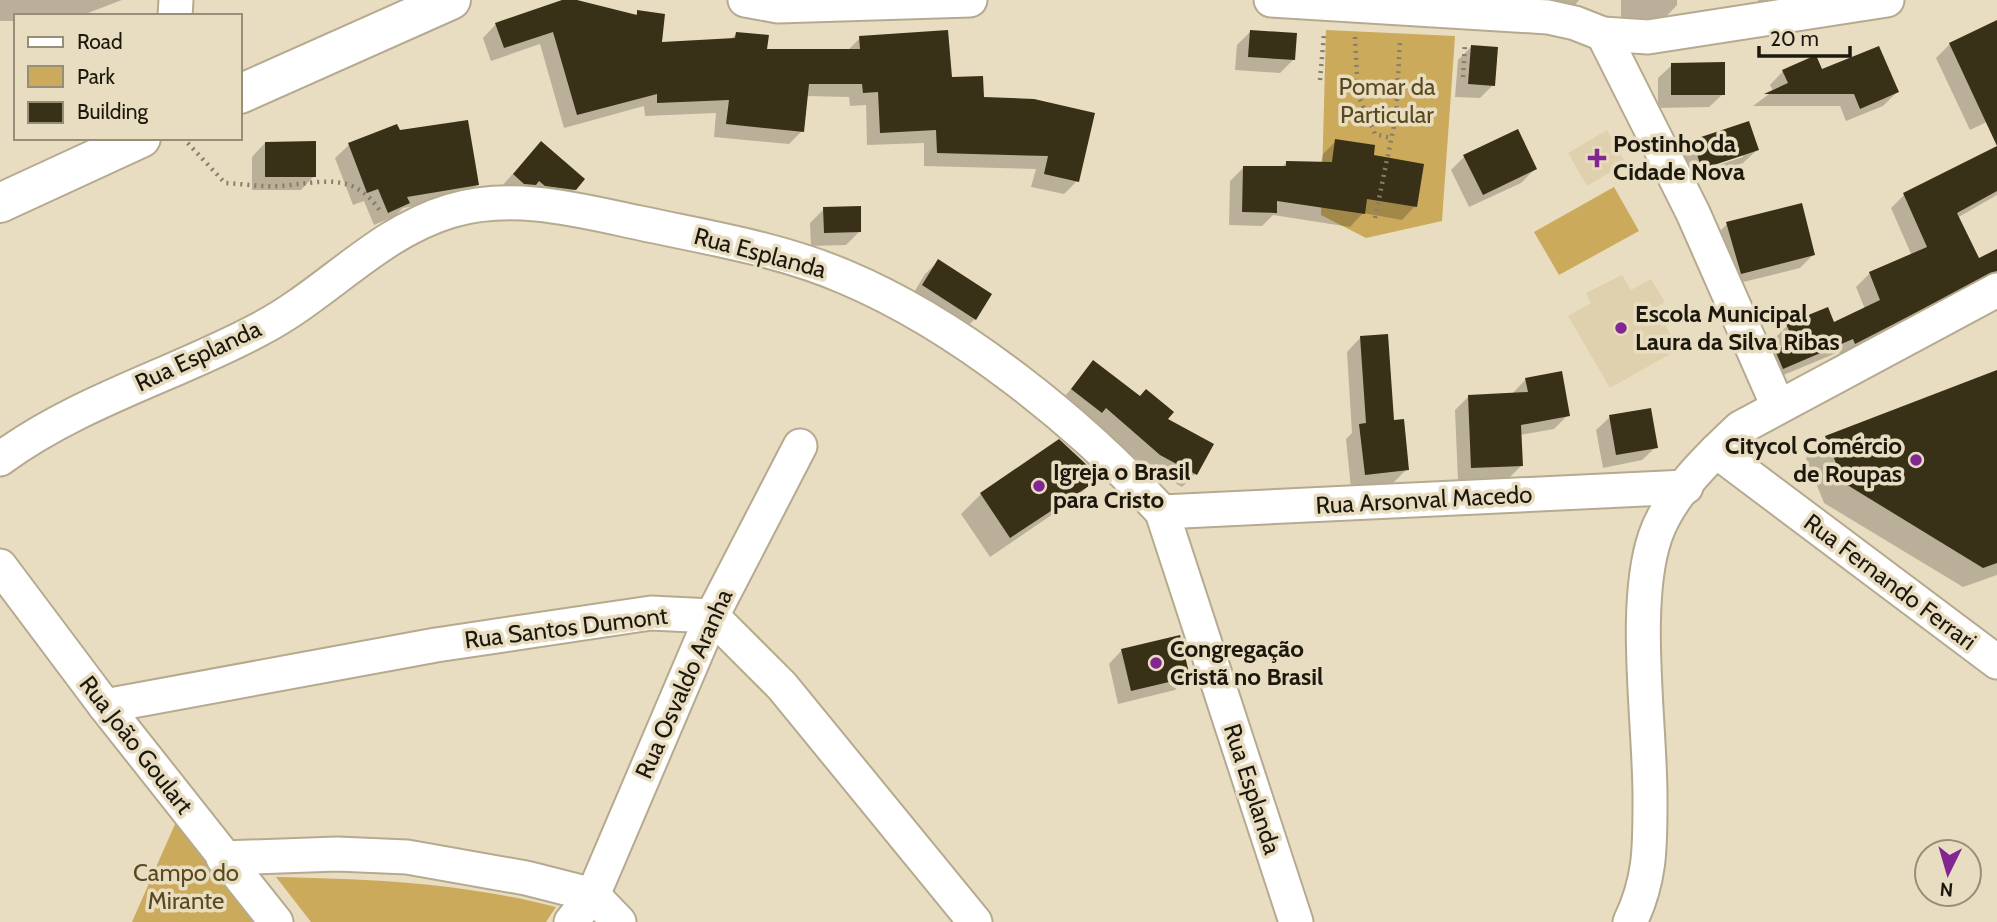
<svg xmlns="http://www.w3.org/2000/svg" width="1997" height="922" font-family="Cabin,sans-serif">
  <rect width="100%" height="100%" fill="#e9ddc1"/>
  <g fill="#e0d1ae">
    <polygon points="1607,130 1626,163 1587,186 1568,153"/>
    <polygon points="1622,275 1631,290 1651,279 1665,302 1655,308 1679,349 1610,388 1568,316 1591,303 1586,293"/>
  </g>
  <g fill="#cbab5b">
    <polygon points="1326,30 1455,36 1442,221 1366,238 1321,215"/>
    <polygon points="1614,187 1639,231 1559,275 1534,232"/>
    <polygon points="175,824 230,880 264,922 132,922"/>
    <path d="M 276,877 C 373,879 462,883 556,907 L 546,922 L 311,922 Z"/>
  </g>
  <g fill="#0003" fill-rule="evenodd">
    <polygon points="0,0 122,0 80,16 16,16 16,21 0,21"/>
    <polygon points="570,0 634,16 638,12 660,44 730,40 737,33 766,51 847,51 860,38 950,78 982,99 1077,181 1064,194 1031,187 1036,169 924,166 924,143 867,145 866,105 850,106 849,97 805,96 802,131 789,144 714,137 716,113 645,116 644,106 564,128 540,44 491,61 483,38 496,24"/>
    <polygon points="1461,0 1579,0 1566,17"/>
    <polygon points="1621,0 1677,0 1677,5 1664,19 1621,18"/>
    <polygon points="1758,0 1843,0 1760,13"/>
    <polygon points="1994,24 1997,117 1970,130 1936,58 1950,44"/>
    <polygon points="1251,31 1294,59 1280,73 1235,70 1237,45"/>
    <polygon points="1471,47 1493,85 1480,98 1455,97 1458,60"/>
    <polygon points="1672,65 1723,94 1709,107 1658,108 1658,78"/>
    <polygon points="1783,71 1821,71 1897,92 1883,106 1846,121 1840,106 1753,106 1773,91 1770,85"/>
    <polygon points="396,126 399,132 477,185 463,198 403,208 395,216 374,225 364,201 353,205 335,158 349,145"/>
    <polygon points="1336,141 1372,157 1415,206 1402,220 1363,213 1350,227 1273,215 1262,226 1229,225 1230,181 1244,167 1281,168 1286,163 1321,163 1323,154"/>
    <path d="M 1693,142 L 1757,150 L 1743,163 L 1688,181 L 1680,155 ZM 1743,153 L 1743,157 L 1694,173 L 1693,170 Z"/>
    <polygon points="265,143 314,176 301,190 252,190 252,157"/>
    <polygon points="528,157 575,189 561,203 500,188"/>
    <polygon points="1464,157 1535,169 1521,183 1469,207 1451,170"/>
    <polygon points="1997,158 1997,195 1957,218 1978,260 1997,260 1997,279 1841,357 1839,352 1769,381 1762,365 1779,350 1774,339 1787,326 1833,324 1865,309 1856,287 1870,273 1912,256 1891,208 1904,195"/>
    <polygon points="824,209 860,231 846,245 811,246 810,223"/>
    <polygon points="1727,224 1813,255 1800,268 1727,286 1714,237"/>
    <polygon points="939,261 959,273 957,276 975,319 961,332 910,299 925,274"/>
    <polygon points="1360,338 1407,469 1393,483 1351,488 1346,439 1352,433 1347,352"/>
    <polygon points="1093,363 1165,420 1196,473 1182,487 1147,468 1092,421 1088,425 1059,403"/>
    <polygon points="1997,371 1997,575 1963,587 1824,503 1806,458 1826,438"/>
    <polygon points="1526,379 1568,415 1554,429 1520,435 1521,466 1508,479 1458,481 1455,410 1469,396 1513,393"/>
    <polygon points="1610,417 1656,447 1642,460 1603,468 1596,430"/>
    <polygon points="1095,479 1075,499 990,557 961,514 981,494"/>
    <polygon points="1122,650 1188,677 1175,690 1118,704 1109,664"/>
  </g>
  <g fill="#393018">
    <polygon points="562,0 577,0 637,15 637,10 665,14 662,42 735,38 736,32 769,35 767,49 860,49 859,36 948,30 952,77 983,76 984,97 1034,99 1095,113 1079,182 1044,174 1048,156 937,153 936,130 880,133 878,92 863,93 862,84 809,84 804,132 726,124 729,100 657,103 657,94 577,115 553,32 504,48 495,23"/>
    <polygon points="1997,20 1997,191 1957,213 1979,258 1997,249 1997,271 1855,344 1853,339 1783,369 1775,350 1794,341 1786,324 1828,307 1834,322 1880,300 1869,272 1927,247 1903,193 1997,146 1949,43"/>
    <polygon points="1250,30 1297,33 1295,60 1248,57"/>
    <polygon points="1471,45 1498,47 1495,86 1468,84"/>
    <polygon points="1879,46 1899,92 1860,109 1854,94 1764,94 1788,83 1782,70 1816,55 1822,69"/>
    <polygon points="1725,62 1725,95 1671,95 1671,63"/>
    <polygon points="468,120 479,185 407,197 410,203 388,213 378,189 367,193 348,143 397,124 400,130"/>
    <polygon points="1749,121 1759,150 1702,169 1692,140"/>
    <polygon points="1518,129 1537,169 1483,195 1463,155"/>
    <polygon points="1335,139 1375,145 1374,155 1424,164 1417,207 1367,199 1365,214 1277,201 1277,213 1242,212 1243,166 1286,166 1286,161 1332,162"/>
    <polygon points="316,141 316,177 265,177 265,142"/>
    <polygon points="541,141 585,179 576,190 545,186 539,181 536,185 524,184 513,174"/>
    <polygon points="1802,203 1815,255 1741,274 1726,222"/>
    <polygon points="861,206 861,232 824,233 823,207"/>
    <polygon points="938,259 992,294 976,320 922,285"/>
    <polygon points="1388,334 1394,420 1404,419 1409,470 1365,475 1359,424 1366,423 1360,336"/>
    <polygon points="1093,360 1140,396 1146,389 1174,412 1168,419 1214,444 1197,475 1160,455 1106,408 1102,413 1071,389"/>
    <polygon points="1997,370 1997,563 1983,568 1844,483 1825,436"/>
    <polygon points="1562,371 1570,416 1521,425 1523,466 1471,468 1468,395 1528,392 1525,378"/>
    <polygon points="1651,408 1658,448 1616,455 1609,415"/>
    <polygon points="1059,439 1088,466 1098,480 1010,538 980,493"/>
    <polygon points="1180,635 1190,677 1131,691 1121,649"/>
  </g>
  <g fill="none" stroke-linecap="round" stroke-linejoin="round">
    <defs>
      <g id="minor">
        <polyline points="745,0 778,6 970,0"/>
        <polyline points="1271,0 1548,17 1575,23 1603,34 1648,37 1887,0"/>
        <polyline points="175,16 176,0"/>
        <polyline points="1603,34 1693,213 1778,406"/>
        <polyline points="1716,451 1997,662"/>
        <path d="M 0,459 C 79,401 174,375 260,329 C 327,294 377,233 450,211 C 512,192 579,210 640,223 C 709,238 780,249 845,277 C 959,325 1079,422 1162,512 L 1296,922"/>
        <polyline points="1162,512 1686,487"/>
        <polyline points="0,566 105,706 276,922"/>
        <polyline points="105,706 436,645 651,613 712,616 782,686 975,922"/>
        <polyline points="223,858 337,854 407,857 526,878 593,895 619,922"/>
        <polyline points="571,922 593,895 712,616 800,446"/>
        <path d="M 1630,922 C 1651,879 1650,845 1650,797 C 1650,723 1632,605 1655,537 C 1669,495 1709,457 1740,428 L 1997,290"/>
      </g>
      <g id="major">
        <polyline points="240,94 451,0"/>
        <polyline points="0,203 141,138"/>
      </g>
    </defs>
    <use href="#minor" stroke="#b5aa8f" stroke-width="37"/>
    <use href="#major" stroke="#b5aa8f" stroke-width="42"/>
    <g stroke="#867e6b" stroke-width="4.5" stroke-dasharray="2 5" stroke-linecap="butt">
      <polyline points="1355,37 1358,95 1375,134 1391,138"/>
      <polyline points="1463,77 1465,43"/>
      <polyline points="1320,80 1324,34"/>
      <path d="M 183,138 L 225,183 C 243,184 262,187 280,186 C 320,183 353,170 380,211"/>
      <polyline points="1375,218 1396,116 1400,40"/>
    </g>
    <use href="#minor" stroke="#fff" stroke-width="33"/>
    <use href="#major" stroke="#fff" stroke-width="38"/>
  </g>
  <g fill="#822692" stroke="#e9ddc1" stroke-width="2.5">
    <path d="M1593.5 147.5h7v7h7v7h-7v7h-7v-7h-7v-7h7z"/>
    <circle cx="1621" cy="328" r="7"/>
    <circle cx="1916" cy="460" r="7"/>
    <circle cx="1039" cy="486" r="7"/>
    <circle cx="1156" cy="663" r="7"/>
  </g>
  <g text-anchor="middle" stroke-width="7" stroke-linejoin="round" paint-order="stroke">
    <g font-size="24" fill="#59491f" stroke="#e9ddc1">
      <text x="1387" y="95">Pomar da<tspan x="1387" dy="28">Particular</tspan></text>
      <text x="186" y="881">Campo do<tspan x="186" dy="28">Mirante</tspan></text>
    </g>
    <g font-size="24" font-weight="bold" fill="#1c180e" stroke="#e9ddc1" text-anchor="start">
      <text x="1613" y="152">Postinho da<tspan x="1613" dy="28">Cidade Nova</tspan></text>
      <text x="1635" y="322">Escola Municipal<tspan x="1635" dy="28">Laura da Silva Ribas</tspan></text>
      <text x="1902" y="454" text-anchor="end">Citycol Comércio<tspan x="1902" dy="28">de Roupas</tspan></text>
      <text x="1053" y="480">Igreja o Brasil<tspan x="1053" dy="28">para Cristo</tspan></text>
      <text x="1170" y="657">Congregação<tspan x="1170" dy="28">Cristã no Brasil</tspan></text>
    </g>
    <g font-size="24" fill="#1c180e" stroke="#e9ddc1">
      <text transform="translate(760 253) rotate(15)" y="8">Rua Esplanda</text>
      <text transform="translate(198 356) rotate(-25)" y="8">Rua Esplanda</text>
      <text transform="translate(1424 500) rotate(-3)" y="8">Rua Arsonval Macedo</text>
      <text transform="translate(1890 582) rotate(37)" y="8">Rua Fernando Ferrari</text>
      <text transform="translate(566 628) rotate(-7)" y="8">Rua Santos Dumont</text>
      <text transform="translate(684 684) rotate(-66)" y="8">Rua Osvaldo Aranha</text>
      <text transform="translate(136 745) rotate(52)" y="8">Rua João Goulart</text>
      <text transform="translate(1252 789) rotate(72)" y="8">Rua Esplanda</text>
    </g>
  </g>
  <rect x="14" y="14" width="228" height="126" fill="#e9ddc1" stroke="#978e79" stroke-width="2"/>
  <rect x="28" y="37" width="35" height="10" fill="#ffffff" stroke="#978e79" stroke-width="2"/>
  <text x="77" y="49" font-size="21" fill="#1c180e">Road</text>
  <rect x="28" y="66" width="35" height="21" fill="#cbab5b" stroke="#978e79" stroke-width="2"/>
  <text x="77" y="84" font-size="21" fill="#1c180e">Park</text>
  <rect x="28" y="102" width="35" height="21" fill="#393018" stroke="#978e79" stroke-width="2"/>
  <text x="77" y="119" font-size="21" fill="#1c180e">Building</text>
  <g transform="translate(1948 873) rotate(185)"><circle r="33" fill="#e9ddc1" stroke="#978e79" stroke-width="2"/>
  <path d="M0-5L12 26L0 18L-12 26Z" fill="#822692"/>
  <text y="-10" font-size="19" font-weight="bold" text-anchor="middle" fill="#1c180e">N</text>
  </g>
  <path d="M1759 46v10h91v-10" fill="none" stroke="#1c180e" stroke-width="3.5"/>
  <text x="1770" y="46" font-size="21" fill="#1c180e" stroke="#e9ddc1" stroke-width="5" paint-order="stroke">20 m</text>
</svg>
